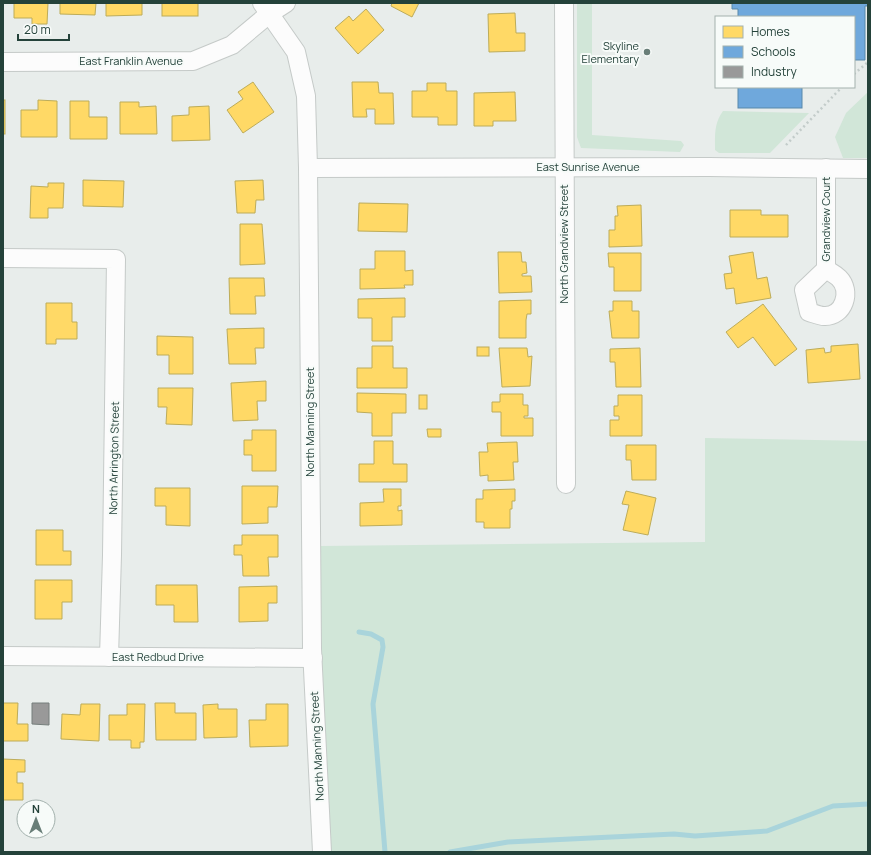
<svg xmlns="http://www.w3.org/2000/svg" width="871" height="855" font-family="Manrope,sans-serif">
  <rect width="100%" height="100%" fill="#e8edeb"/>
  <g fill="#d1e6d8">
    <polygon points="577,3 592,3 592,135 681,141 684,145 680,152 581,148 577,137"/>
    <polygon points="868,92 868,158 843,158 835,137 846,113"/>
    <path d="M 723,111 L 809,113 L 770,153 L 719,153 L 715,150 C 715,135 714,123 723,111 Z"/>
    <polygon points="705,438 868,441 868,852 324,852 320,546 705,542"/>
  </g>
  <g fill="#ffd966" stroke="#bdac59">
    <polygon points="14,3 48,3 47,24 32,24 32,18 14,18"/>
    <polygon points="60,3 96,3 95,15 60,14"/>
    <polygon points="106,3 142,3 142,15 106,16"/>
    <rect x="162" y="3" width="36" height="13"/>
    <polygon points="392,3 419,3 412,17 391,6"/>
    <polygon points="366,9 384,30 358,54 335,28 349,16 353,21"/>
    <polygon points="515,13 516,33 525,33 525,51 489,52 488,14"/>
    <polygon points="253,82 274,112 243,133 227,110 243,99 238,92"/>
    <polygon points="352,82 378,82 379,93 393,93 394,124 375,124 375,109 366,109 367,117 353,117"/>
    <polygon points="427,83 446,83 446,91 457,91 457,125 438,125 438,117 412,117 412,91 427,91"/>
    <polygon points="515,92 516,121 493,121 493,126 474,126 474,93"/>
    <rect x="3" y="100" width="2" height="34"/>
    <polygon points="38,100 57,101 57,137 21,137 21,110 38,110"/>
    <polygon points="70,101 89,101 89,117 107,117 107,139 70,139"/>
    <polygon points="120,102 139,102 139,107 156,106 157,134 120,134"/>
    <polygon points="209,106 210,140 172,141 172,116 189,115 189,107"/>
    <polygon points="83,180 124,181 123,207 83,206"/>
    <polygon points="263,180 264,200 256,200 255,213 237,213 235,181"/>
    <polygon points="48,183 64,183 63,208 48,208 48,218 30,218 31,186 48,187"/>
    <polygon points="359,203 408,204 407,232 358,231"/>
    <polygon points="641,205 642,246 609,247 609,230 615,230 615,216 618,216 617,206"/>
    <polygon points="730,210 761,210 761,215 788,215 788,237 730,237"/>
    <polygon points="240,224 262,224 265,264 240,265"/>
    <polygon points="375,251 405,251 405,271 413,270 413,285 404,285 405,288 360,289 360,269 375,269"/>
    <polygon points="498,252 521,252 522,262 526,262 527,273 522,274 522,276 531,276 532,292 499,293"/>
    <polygon points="753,252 757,279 767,277 771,298 736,304 734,288 726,289 724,274 732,273 729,256"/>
    <polygon points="608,253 641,253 641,291 614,291 614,267 609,267"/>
    <polygon points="229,278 264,278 265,296 255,296 256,314 230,314"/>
    <polygon points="405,298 405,317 392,317 392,341 372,341 372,318 358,318 358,299"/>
    <polygon points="531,300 531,314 527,314 526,320 526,338 499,338 499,301"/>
    <polygon points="613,301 632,301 632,311 639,311 639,338 612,338 609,311 613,311"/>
    <polygon points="46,303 72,303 72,322 77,322 77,339 56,339 56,344 46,344"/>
    <polygon points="763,304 797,349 775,366 753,337 738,348 726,332"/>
    <polygon points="264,328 264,348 255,348 256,364 229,364 227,329"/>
    <polygon points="157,336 193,337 193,374 169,374 169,355 157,355"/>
    <polygon points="858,344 860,379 808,383 806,350 824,348 825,353 831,352 831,346"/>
    <polygon points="372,346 393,346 393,368 407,368 407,388 357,388 357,368 372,368"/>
    <rect x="477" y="347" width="12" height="9"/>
    <polygon points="499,348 527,348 528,357 532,356 530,386 502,387"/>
    <polygon points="640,348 641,387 616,387 615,362 610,362 610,349"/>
    <polygon points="266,381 266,401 257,401 258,420 233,421 231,383"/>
    <polygon points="158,388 193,388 192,425 166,424 167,407 158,407"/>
    <polygon points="357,393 406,394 406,413 392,413 392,436 372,436 372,413 357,412"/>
    <polygon points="500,394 523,394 523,405 528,405 528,416 524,416 524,418 533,418 533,436 501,436 501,412 492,412 492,402 500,402"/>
    <rect x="419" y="395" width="8" height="14"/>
    <polygon points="618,395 642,395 642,436 610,436 610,420 619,420 619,416 614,416 614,406 618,406"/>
    <polygon points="427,429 441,429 441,437 428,437"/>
    <polygon points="252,430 276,430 276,471 252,471 252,455 244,455 244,440 252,440"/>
    <polygon points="374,441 393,441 393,464 407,464 407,482 359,482 359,464 374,464"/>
    <polygon points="517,442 518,462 513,462 514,480 488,481 488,475 480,476 479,452 488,452 487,443"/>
    <polygon points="626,445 656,445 656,480 632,480 631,460 626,460"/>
    <polygon points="242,486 278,486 277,507 268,507 268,523 242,524"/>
    <polygon points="155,488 190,488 190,526 166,525 166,506 155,506"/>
    <polygon points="383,489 401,489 401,506 398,506 398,511 402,510 402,525 360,526 360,503 384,502"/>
    <polygon points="515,489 515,501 512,501 512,509 510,509 510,528 484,528 484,522 476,522 476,499 483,499 483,490"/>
    <polygon points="626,491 656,498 648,535 623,530 629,505 622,504"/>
    <polygon points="36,530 63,530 63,551 71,551 71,565 36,565"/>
    <polygon points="242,535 278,535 278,557 268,557 269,576 243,576 242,555 234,555 234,545 242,545"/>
    <polygon points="35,580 72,580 72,602 62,602 62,619 35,619"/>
    <polygon points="156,585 197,585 198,622 174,622 174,605 156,605"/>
    <polygon points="277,586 277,603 268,603 268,621 239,622 239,587"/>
    <polygon points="3,703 18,703 17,724 28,724 28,741 3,741"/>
    <polygon points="155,703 175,703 175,713 196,713 196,740 156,740"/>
    <polygon points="81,704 100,704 99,741 61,739 62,714 80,715"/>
    <polygon points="127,704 145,704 144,742 140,742 140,748 131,748 131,740 109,740 109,715 127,715"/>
    <polygon points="218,704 218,709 237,709 237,737 204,738 203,705"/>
    <polygon points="266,704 288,704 288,746 250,747 249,720 266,720"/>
    <polygon points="3,759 25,760 25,772 17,772 17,783 23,783 23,800 3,800"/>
  </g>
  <g fill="#6fa8dc" stroke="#5889ab">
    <polygon points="732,3 868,3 868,6 865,6 865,60 854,60 854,17 738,17 738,9 732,9"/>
    <rect x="738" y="87" width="64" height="21"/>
  </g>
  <polygon fill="#999" stroke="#767f7c" points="32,703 49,703 49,725 32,724"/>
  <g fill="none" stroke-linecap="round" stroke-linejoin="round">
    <g stroke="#a9d4db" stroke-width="5">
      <polyline points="359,632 371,634 382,640 383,647 373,704 385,852"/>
      <polyline points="450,852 508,842 674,834 695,836 767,831 833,806 868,804"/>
    </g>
    <defs>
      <g id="street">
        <polyline points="262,3 296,52 306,96 308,168 312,649 322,852"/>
        <polyline points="564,3 566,484"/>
        <polyline points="3,62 193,61 232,45 269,14 286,3"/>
        <polyline points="308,168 709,167 868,169"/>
        <polyline points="3,258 116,259 112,555 109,657"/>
        <path d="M 826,269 C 830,272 835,274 839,278 C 852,291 844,317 824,316 C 819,316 813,313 809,312 L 804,290 Z"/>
        <polyline points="826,269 826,168"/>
        <polyline points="3,656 313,658"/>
      </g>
    </defs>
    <use href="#street" stroke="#c5cac8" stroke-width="20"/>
    <g stroke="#c3ccca" stroke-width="2.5" stroke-dasharray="2 3" stroke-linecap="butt">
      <polyline points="854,74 868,62"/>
      <polyline points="786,145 842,87"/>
    </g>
    <use href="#street" stroke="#fcfcfc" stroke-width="18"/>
  </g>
  <circle fill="#697e78" stroke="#f7fbf9" stroke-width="1.5" cx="647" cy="52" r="4"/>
  <g text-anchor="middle" stroke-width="4" stroke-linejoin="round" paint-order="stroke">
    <g font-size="11" fill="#24423a" stroke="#f7fbf9" text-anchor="end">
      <text x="639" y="50">Skyline<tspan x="639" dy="13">Elementary</tspan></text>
    </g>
    <g font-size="11" fill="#24423a" stroke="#f7fbf9">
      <text x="131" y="65">East Franklin Avenue</text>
      <text x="588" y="171">East Sunrise Avenue</text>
      <text transform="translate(826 219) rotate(-90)" y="4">Grandview Court</text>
      <text transform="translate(564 244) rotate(-90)" y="4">North Grandview Street</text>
      <text transform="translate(310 422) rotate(-90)" y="4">North Manning Street</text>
      <text transform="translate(114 458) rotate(-89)" y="4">North Arrington Street</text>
      <text x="158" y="661">East Redbud Drive</text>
      <text transform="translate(317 746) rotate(-93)" y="4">North Manning Street</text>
    </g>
  </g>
  <rect width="871" height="855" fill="none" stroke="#24423a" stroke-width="8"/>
  <rect x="715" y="16" width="140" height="72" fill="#f7fbf9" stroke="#a3b1ad"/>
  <rect x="723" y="26" width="20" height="12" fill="#ffd966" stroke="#a3b1ad"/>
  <text x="751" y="36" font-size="12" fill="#24423a">Homes</text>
  <rect x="723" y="46" width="20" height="12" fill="#6fa8dc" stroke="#a3b1ad"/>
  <text x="751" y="56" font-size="12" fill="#24423a">Schools</text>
  <rect x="723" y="66" width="20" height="12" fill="#999999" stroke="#a3b1ad"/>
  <text x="751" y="76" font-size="12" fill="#24423a">Industry</text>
  <g transform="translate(36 819)"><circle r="19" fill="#f7fbf9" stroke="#a3b1ad"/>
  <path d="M0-3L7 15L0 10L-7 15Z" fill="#697e78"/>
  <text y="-6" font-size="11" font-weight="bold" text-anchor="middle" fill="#24423a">N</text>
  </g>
  <path d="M18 34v6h51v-6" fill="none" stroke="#24423a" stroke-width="2"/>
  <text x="24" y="34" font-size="12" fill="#24423a" stroke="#f7fbf9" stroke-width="3" paint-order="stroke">20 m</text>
</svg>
